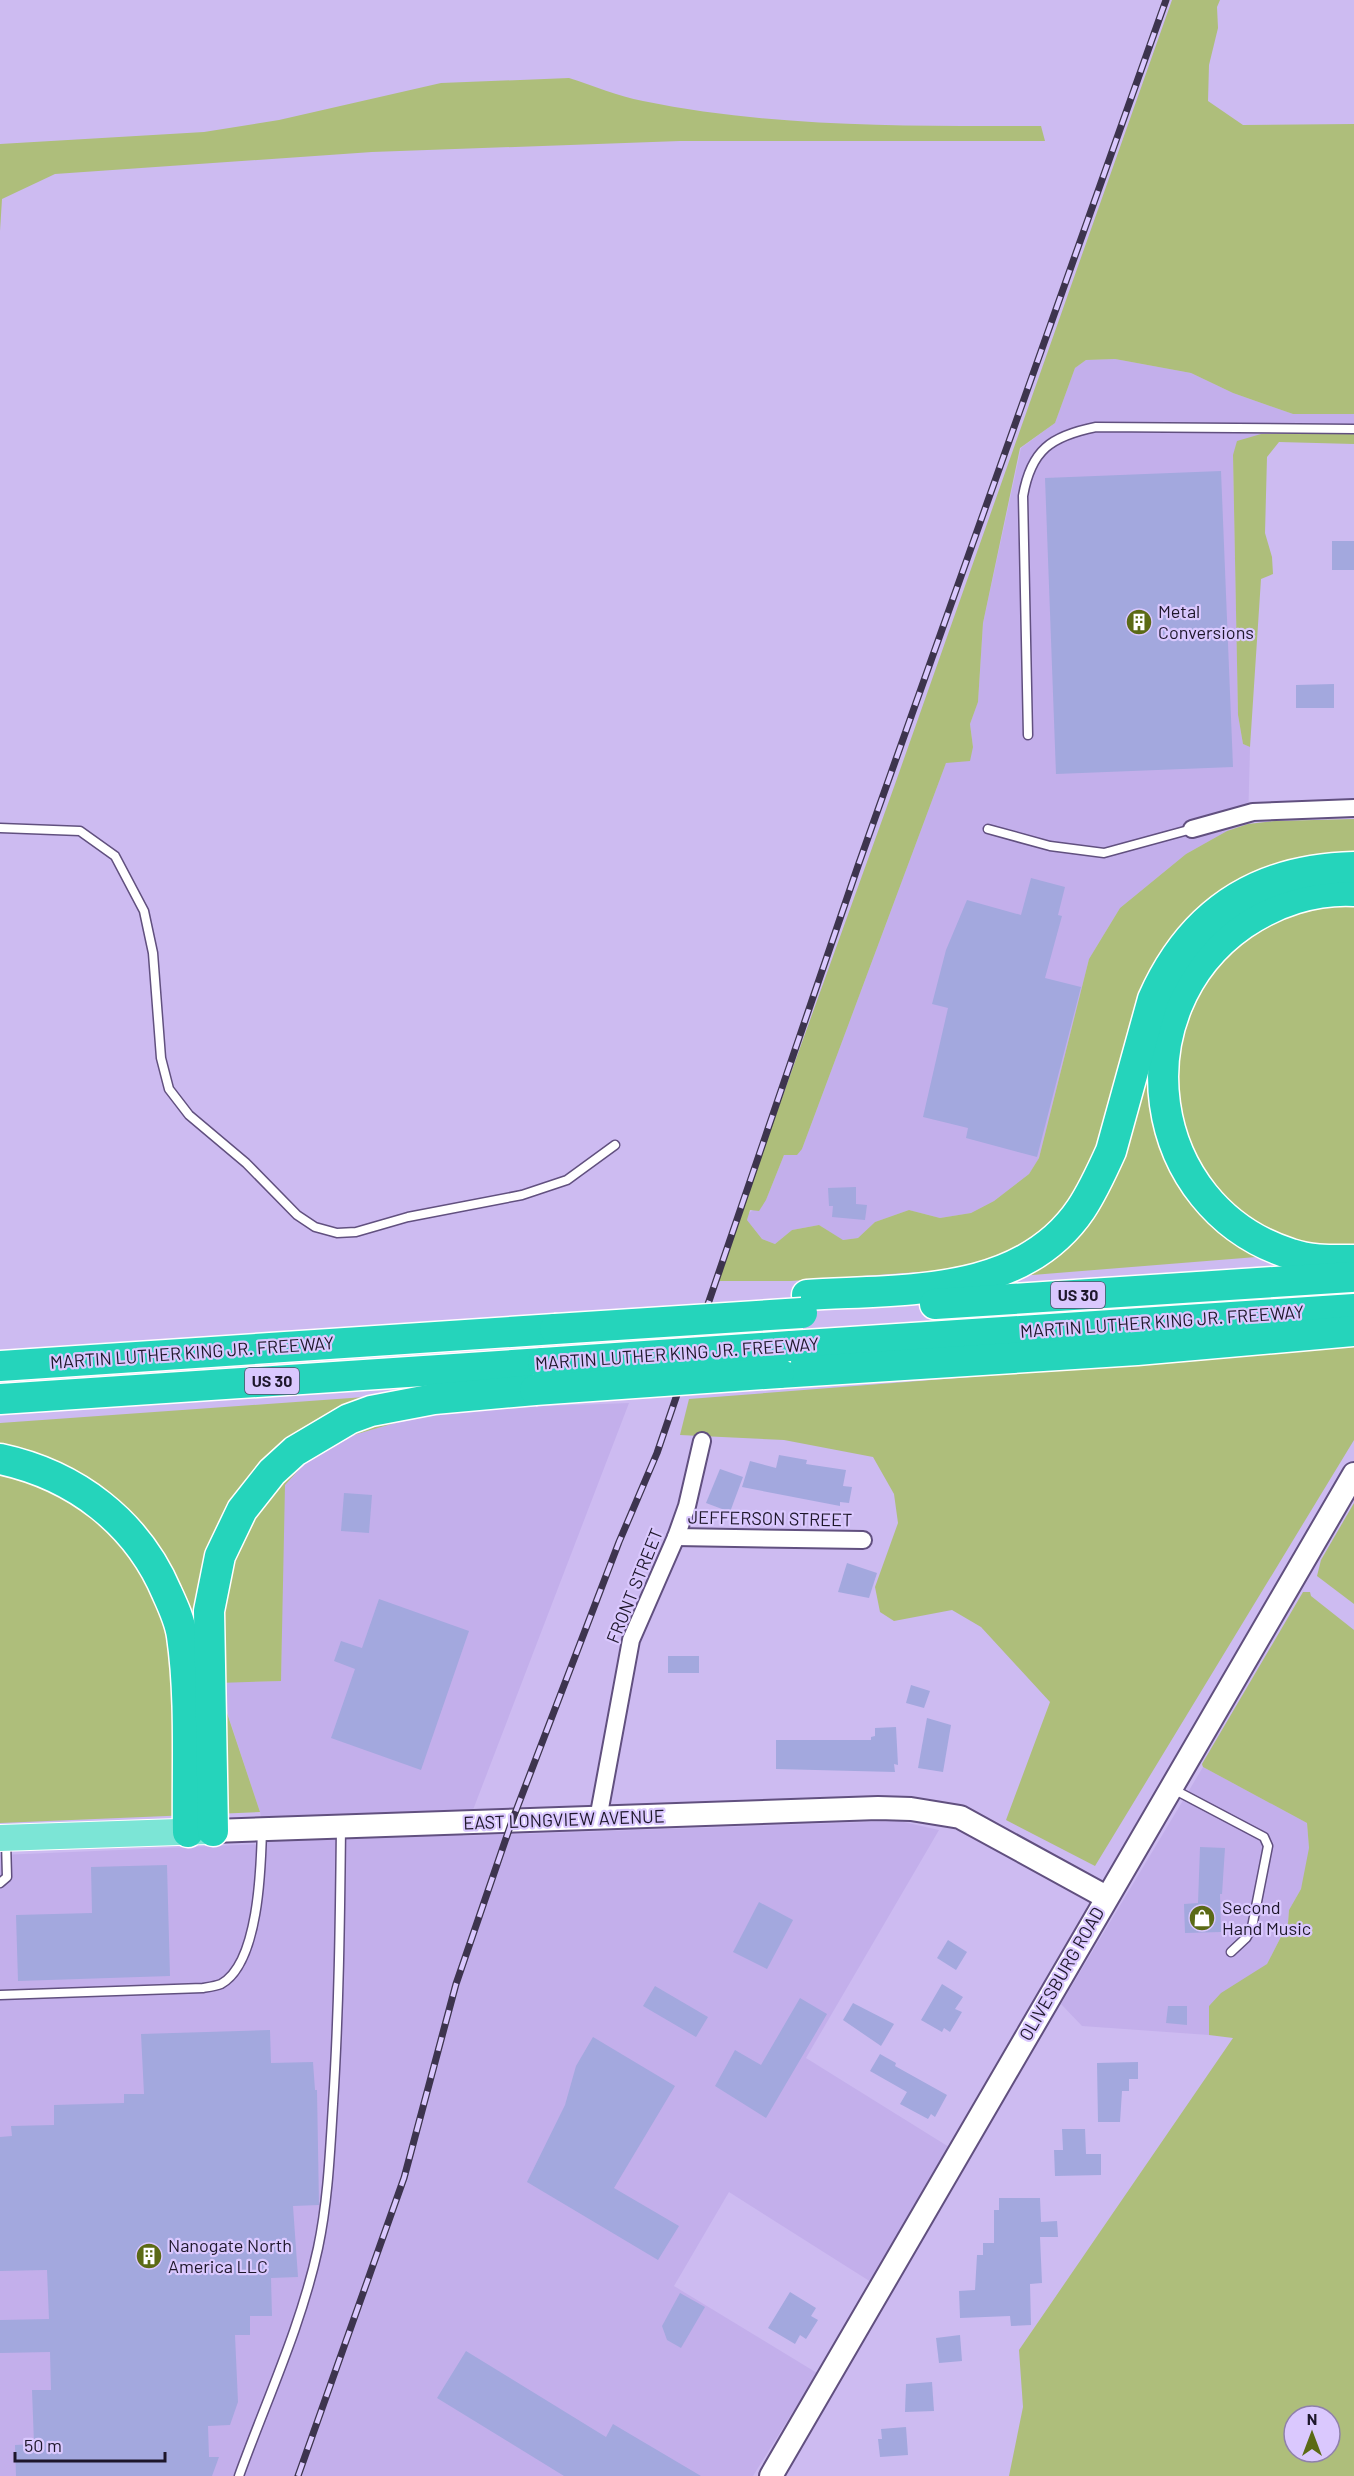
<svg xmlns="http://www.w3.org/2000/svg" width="1354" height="2476" font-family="Barlow,sans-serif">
  <rect width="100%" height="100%" fill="#cdbbf1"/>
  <g fill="#c3afeb">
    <polygon points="1115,359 1191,373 1233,393 1293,414 1354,414 1354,432 1261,434 1233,455 1238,715 1243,744 1250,747 1248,824 1227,831 1186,854 1120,908 1089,959 1039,1158 1029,1174 994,1201 971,1213 940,1218 909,1210 875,1222 858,1238 842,1240 819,1225 792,1230 775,1244 762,1239 747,1220 748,1214 766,1200 784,1155 802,1149 946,763 973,747 970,724 978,702 983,623 1021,448 1055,423 1075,368 1086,360"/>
    <polygon points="629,1403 463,1836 899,1821 939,1830 806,2058 949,2147 871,2282 729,2192 674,2286 817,2373 753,2476 0,2476 0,1855 265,1844 260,1812 217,1682 281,1681 284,1485 304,1464 347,1437 429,1413 464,1409"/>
    <polygon points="1203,1767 1307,1823 1309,1848 1307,1870 1301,1889 1289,1910 1288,1923 1267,1964 1209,2006 1209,2035 1082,2026 1061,2004"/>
  </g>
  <g fill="#aebe7b" fill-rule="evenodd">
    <polygon points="1172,0 1220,0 1217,7 1218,28 1209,65 1208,101 1243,125 1354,124 1354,414 1293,414 1233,393 1191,373 1115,359 1086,360 1075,368 1055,423 1020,448 983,623 978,702 970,724 973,747 970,761 946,763 802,1149 797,1155 784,1155 766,1200 759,1211 750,1210 747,1220 762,1239 775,1244 792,1230 819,1225 843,1240 858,1238 875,1222 909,1210 940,1218 971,1213 994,1201 1029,1174 1039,1158 1089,959 1120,908 1186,854 1227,831 1248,824 1275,821 1354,819 1354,1249 1020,1276 962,1269 791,1281 716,1281 894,787"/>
    <path d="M 569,78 C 594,86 618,96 643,101 C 774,128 909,126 1041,126 L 1045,141 L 680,141 L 372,152 L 55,174 L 2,199 L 0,231 L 0,144 L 204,132 L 279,120 L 441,83 Z"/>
    <polygon points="1354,432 1354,444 1279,442 1267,457 1265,533 1272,557 1273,574 1261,579 1250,747 1243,744 1238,715 1233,455 1237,441 1261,434"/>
    <polygon points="1354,1347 1354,1440 1095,1866 1006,1820 1050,1702 981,1627 952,1610 894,1621 880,1612 875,1587 898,1523 894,1494 873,1457 784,1440 680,1435 689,1399"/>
    <polygon points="365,1397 429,1413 347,1437 304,1464 285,1485 281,1681 217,1683 260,1812 0,1823 0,1423"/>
    <polygon points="1354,1503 1354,1604 1317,1576 1321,1560"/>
    <path d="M 1303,1592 L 1310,1592 L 1311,1596 L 1354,1630 L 1354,2476 L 1009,2476 L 1023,2407 L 1019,2350 L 1233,2038 L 1209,2035 L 1209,2006 L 1221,1993 L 1267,1964 L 1288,1923 L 1289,1910 L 1301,1889 L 1309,1848 L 1307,1823 L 1203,1767 L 1202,1764 ZM 1294,2416 L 1330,2416 L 1330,2452 L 1294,2452 Z"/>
  </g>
  <g fill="#a3a8de">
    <polygon points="1221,471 1233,767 1056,774 1045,478"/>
    <rect x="1332" y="541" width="22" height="29"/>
    <polygon points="1334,684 1334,708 1296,708 1296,685"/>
    <polygon points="1031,878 1065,887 1058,915 1062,916 1045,978 1081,987 1037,1157 966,1138 968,1128 923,1117 948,1008 932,1004 946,950 967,900 1021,915"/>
    <polygon points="856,1187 856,1204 867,1205 865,1220 832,1217 833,1206 829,1206 828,1188"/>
    <polygon points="779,1455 807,1460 806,1464 846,1470 843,1486 852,1487 849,1503 840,1502 840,1506 742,1487 750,1461 776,1468"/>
    <polygon points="720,1469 743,1477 730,1512 706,1503"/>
    <polygon points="344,1493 372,1495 369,1533 341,1531"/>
    <polygon points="847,1563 877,1573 869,1598 838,1592"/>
    <polygon points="379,1599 469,1631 421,1770 331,1738 355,1669 334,1661 341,1641 362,1648"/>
    <rect x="668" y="1656" width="31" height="17"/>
    <polygon points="911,1685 930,1691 924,1708 906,1703"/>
    <polygon points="927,1718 951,1725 943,1772 918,1768"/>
    <polygon points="896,1727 898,1765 894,1764 895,1772 776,1769 776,1740 871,1740 871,1737 875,1736 875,1728"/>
    <polygon points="1200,1847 1225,1848 1222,1894 1220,1894 1221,1932 1185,1933 1184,1904 1198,1903"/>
    <polygon points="167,1865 170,1976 18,1981 16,1915 92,1913 91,1867"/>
    <polygon points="759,1902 793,1920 767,1969 733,1952"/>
    <polygon points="948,1940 967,1952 956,1970 937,1958"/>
    <polygon points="942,1984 963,1997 955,2009 962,2012 950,2032 944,2028 942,2032 921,2020"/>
    <polygon points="655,1986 708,2017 696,2037 643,2006"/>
    <polygon points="800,1998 827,2014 766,2118 715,2086 735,2050 761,2065"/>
    <polygon points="853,2003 894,2024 881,2046 843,2020"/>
    <polygon points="1168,2006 1187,2006 1187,2025 1166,2023"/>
    <polygon points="270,2030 271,2063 313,2062 315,2090 317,2090 319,2205 293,2206 298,2277 271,2278 272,2316 250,2316 250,2335 235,2335 238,2402 230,2425 208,2426 209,2457 219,2457 212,2476 16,2476 15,2445 34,2444 32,2390 51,2390 50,2352 0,2353 0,2320 49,2319 47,2270 0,2271 0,2137 12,2136 11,2126 54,2125 54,2105 124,2103 124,2094 144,2094 141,2034"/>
    <polygon points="593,2037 675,2086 614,2188 679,2226 658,2260 527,2182 565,2105 576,2066"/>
    <polygon points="880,2054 896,2063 895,2066 947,2095 935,2117 931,2114 928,2119 900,2104 907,2092 870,2071"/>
    <polygon points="1138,2062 1138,2079 1129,2079 1129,2091 1122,2091 1120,2122 1098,2122 1097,2063"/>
    <polygon points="1062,2129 1085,2129 1086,2154 1101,2154 1101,2175 1055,2176 1054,2150 1063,2150"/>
    <polygon points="999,2198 1040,2198 1041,2222 1057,2221 1058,2237 1040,2237 1042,2283 1030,2284 1031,2325 1011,2326 1010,2316 960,2318 959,2291 975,2290 977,2255 983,2255 983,2243 994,2243 994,2210 999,2210"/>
    <polygon points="790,2292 816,2308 811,2316 818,2320 806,2339 800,2335 795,2344 768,2328"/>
    <polygon points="680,2293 705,2307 681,2348 667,2340 662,2326"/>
    <polygon points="960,2335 962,2361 939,2363 936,2338"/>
    <polygon points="466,2351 606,2437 613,2424 701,2476 564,2476 437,2398"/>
    <polygon points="932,2382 934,2411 905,2412 906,2384"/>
    <polygon points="906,2427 908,2455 880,2457 878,2439 882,2439 881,2429"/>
  </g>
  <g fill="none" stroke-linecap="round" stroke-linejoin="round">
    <defs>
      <g id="service">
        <path d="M 1028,735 L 1023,496 C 1031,450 1051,436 1096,427 L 1354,429"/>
        <polyline points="0,828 80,831 115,856 144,911 153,953 161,1058 169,1089 189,1115 246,1163 297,1215 315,1227 337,1233 356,1232 408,1217 522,1195 567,1180 615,1145"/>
        <polyline points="988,829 1050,846 1104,853 1192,829"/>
        <polyline points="1173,1789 1264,1837 1268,1846 1252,1927 1246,1938 1231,1952"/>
        <polyline points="0,1883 7,1877 6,1841"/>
        <path d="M 0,1995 L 203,1988 C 209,1987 216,1986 221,1984 C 259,1963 261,1867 262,1829"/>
        <path d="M 239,2476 C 266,2401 301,2327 318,2248 C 328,2201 330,2152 333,2104 C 339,2011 340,1919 341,1827"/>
      </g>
      <g id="minor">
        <polyline points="1192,829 1253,812 1354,808"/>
        <polyline points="676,1537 863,1540"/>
        <polyline points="598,1819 631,1640 676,1537 687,1506 702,1441"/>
      </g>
      <g id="secondary">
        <polyline points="213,1831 878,1808 911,1809 960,1817 1106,1897"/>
        <polyline points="771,2476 1354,1474"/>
      </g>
      <polyline id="primary" points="0,1838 207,1831"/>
      <g id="motorway">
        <path d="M 1354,891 C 1314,889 1275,902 1243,924 C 1118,1011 1144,1208 1291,1254 C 1311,1261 1333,1260 1354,1260"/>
        <path d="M 807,1295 C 901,1289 1021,1298 1081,1209 C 1093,1191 1102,1171 1111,1151 L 1153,999 C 1192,911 1259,869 1354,867"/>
        <polyline points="935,1304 1351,1277"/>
        <polyline points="790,1346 1354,1309"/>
        <polyline points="0,1366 555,1329"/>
        <polyline points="779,1373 1137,1350 1354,1331"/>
        <polyline points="0,1399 543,1363"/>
        <path d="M 0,1459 C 75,1475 137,1522 167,1593 C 173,1606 180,1621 182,1636 C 191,1698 187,1768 188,1832"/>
        <polyline points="213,1831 209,1611 220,1556 242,1510 272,1472 295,1451 349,1419 371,1411 434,1399 535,1390"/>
      </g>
    </defs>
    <use href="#service" stroke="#61507f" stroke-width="11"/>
    <use href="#minor" stroke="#61507f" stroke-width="20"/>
    <use href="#secondary" stroke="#61507f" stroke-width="26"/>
    <use href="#primary" stroke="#fff" stroke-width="28"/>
    <use href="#motorway" stroke="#fff" stroke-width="33"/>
    <use href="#service" stroke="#fff" stroke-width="8"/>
    <use href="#minor" stroke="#fff" stroke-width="16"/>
    <use href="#secondary" stroke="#fff" stroke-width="22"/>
    <use href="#primary" stroke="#7ce5d6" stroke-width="26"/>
    <use href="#motorway" stroke="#25d4bb" stroke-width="30"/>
    <defs>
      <polyline id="rail" points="298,2476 404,2178 456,1984 512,1821 619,1542 657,1453 859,863 1166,0"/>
    </defs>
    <use href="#rail" stroke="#3d344e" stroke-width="7"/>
    <use href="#rail" stroke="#dac8fe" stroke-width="4.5" stroke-dasharray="14" stroke-linecap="butt"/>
    <defs>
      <g id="motorway-bridge">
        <polyline points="555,1329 802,1313"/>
        <polyline points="543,1363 790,1346"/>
        <polyline points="535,1390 779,1373"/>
      </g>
    </defs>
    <use href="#motorway-bridge" stroke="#fff" stroke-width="33" stroke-linecap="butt"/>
    <use href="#motorway-bridge" stroke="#25d4bb" stroke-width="30"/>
  </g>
  <defs>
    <symbol id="building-disc" viewBox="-11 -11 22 22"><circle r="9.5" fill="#5b6a15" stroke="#dac8fe"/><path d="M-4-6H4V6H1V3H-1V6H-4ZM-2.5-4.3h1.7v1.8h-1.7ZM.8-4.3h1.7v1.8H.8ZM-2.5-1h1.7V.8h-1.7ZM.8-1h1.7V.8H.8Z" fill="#fff"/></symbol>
    <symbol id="shop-disc" viewBox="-11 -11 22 22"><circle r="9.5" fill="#5b6a15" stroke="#dac8fe"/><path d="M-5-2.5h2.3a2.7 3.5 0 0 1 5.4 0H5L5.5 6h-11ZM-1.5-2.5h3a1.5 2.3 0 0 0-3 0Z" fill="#fff"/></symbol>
  </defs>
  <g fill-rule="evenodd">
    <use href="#building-disc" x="1124" y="607" width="30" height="30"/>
    <use href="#shop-disc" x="1187" y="1903" width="30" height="30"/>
    <use href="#building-disc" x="134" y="2241" width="30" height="30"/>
  </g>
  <g text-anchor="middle" stroke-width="4.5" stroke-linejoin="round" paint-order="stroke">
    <g fill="#dac8fe" stroke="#564c6a" stroke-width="1.5">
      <rect x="1051" y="1282" width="54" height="26" rx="4.5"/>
      <rect x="245" y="1368" width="54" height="26" rx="4.5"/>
    </g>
    <g font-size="16" font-weight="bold" fill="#1e172b">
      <text x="1078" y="1301">US 30</text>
      <text x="272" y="1387">US 30</text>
    </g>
    <g font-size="18" fill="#1e172b" stroke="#dac8fe" text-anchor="start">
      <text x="1158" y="618">Metal<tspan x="1158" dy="21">Conversions</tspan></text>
      <text x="1222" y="1914">Second<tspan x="1222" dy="21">Hand Music</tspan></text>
      <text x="168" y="2252">Nanogate North<tspan x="168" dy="21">America LLC</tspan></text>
    </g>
    <g font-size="18" fill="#1e172b" stroke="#dac8fe">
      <text transform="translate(1162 1322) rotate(-4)" y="6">MARTIN LUTHER KING JR. FREEWAY</text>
      <text transform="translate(192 1353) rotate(-4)" y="6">MARTIN LUTHER KING JR. FREEWAY</text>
      <text transform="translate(677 1354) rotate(-4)" y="6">MARTIN LUTHER KING JR. FREEWAY</text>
      <text transform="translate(770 1519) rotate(1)" y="6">JEFFERSON STREET</text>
      <text transform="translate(635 1586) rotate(-68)" y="6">FRONT STREET</text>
      <text transform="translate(564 1820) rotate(-2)" y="6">EAST LONGVIEW AVENUE</text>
      <text transform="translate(1062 1974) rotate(-60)" y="6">OLIVESBURG ROAD</text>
    </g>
  </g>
  <g transform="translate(1312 2434)"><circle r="28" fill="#dac8fe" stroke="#8f81aa" stroke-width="1.5"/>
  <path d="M0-4.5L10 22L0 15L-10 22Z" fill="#5b6a15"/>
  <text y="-9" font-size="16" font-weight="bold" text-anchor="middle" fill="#1e172b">N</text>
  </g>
  <path d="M15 2452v9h150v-9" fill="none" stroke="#1e172b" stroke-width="3"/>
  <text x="24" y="2452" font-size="18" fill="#1e172b" stroke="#dac8fe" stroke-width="4.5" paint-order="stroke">50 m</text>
</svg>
